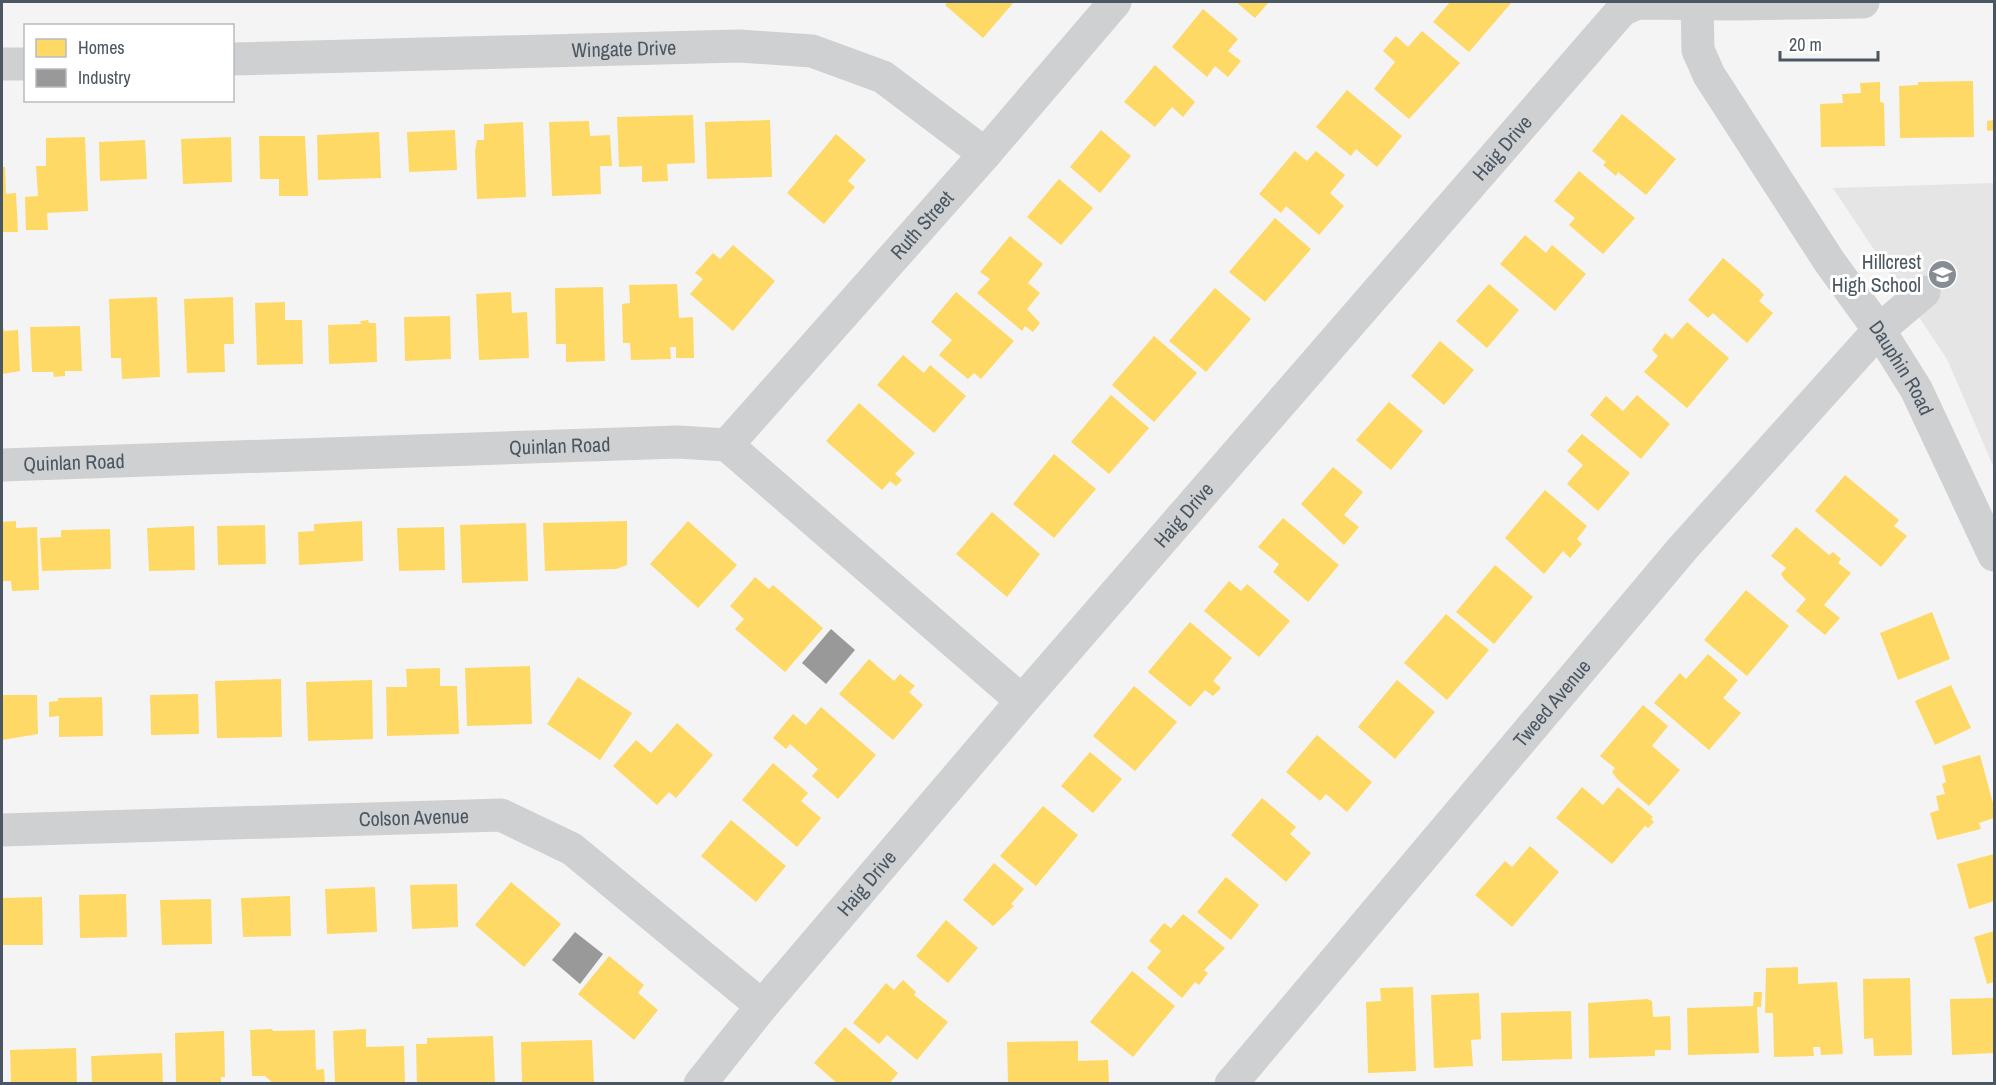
<svg xmlns="http://www.w3.org/2000/svg" width="1996" height="1085" font-family="'Archivo Narrow',sans-serif">
  <rect width="100%" height="100%" fill="#f4f4f4"/>
  <polygon fill="#e6e5e6" points="1994,183 1994,468 1947,359 1833,188"/>
  <g fill="#ffd966">
    <polygon points="948,2 1014,2 983,38 945,5"/>
    <polygon points="1236,2 1269,2 1255,18"/>
    <polygon points="1450,2 1512,2 1469,52 1433,22"/>
    <polygon points="1203,9 1238,39 1228,51 1241,61 1228,77 1215,66 1207,77 1172,47"/>
    <polygon points="1422,31 1460,63 1409,119 1374,89 1395,62 1383,51 1396,36 1408,47"/>
    <polygon points="1155,65 1195,102 1183,117 1172,107 1155,127 1124,102"/>
    <polygon points="1973,81 1974,137 1900,138 1899,86 1918,85 1918,82"/>
    <polygon points="1880,82 1880,102 1884,103 1885,146 1821,147 1820,104 1843,103 1842,94 1861,93 1860,83"/>
    <polygon points="1347,90 1402,136 1377,167 1356,149 1351,156 1316,127"/>
    <polygon points="1622,114 1676,159 1646,195 1618,172 1616,176 1603,165 1606,162 1592,151"/>
    <polygon points="693,115 695,163 667,164 668,181 642,182 642,166 619,167 617,117"/>
    <polygon points="770,120 772,177 707,179 705,122"/>
    <polygon points="1994,120 1994,130 1987,131 1987,121"/>
    <polygon points="589,121 590,136 610,135 612,166 600,166 601,194 552,196 549,122"/>
    <polygon points="523,122 526,197 477,199 475,152 477,140 484,140 484,124"/>
    <polygon points="455,130 457,170 409,172 407,132"/>
    <polygon points="1101,130 1131,156 1100,193 1070,167"/>
    <polygon points="379,132 381,178 318,180 317,135"/>
    <polygon points="836,134 866,160 848,181 855,187 824,224 787,193"/>
    <polygon points="259,136 305,136 308,196 279,196 279,179 260,179"/>
    <polygon points="85,137 88,211 47,213 48,230 26,230 25,197 38,196 36,166 46,166 46,138"/>
    <polygon points="231,137 232,182 183,184 181,139"/>
    <polygon points="145,140 147,179 100,181 99,142"/>
    <polygon points="1295,151 1307,161 1316,151 1345,175 1330,193 1344,206 1319,235 1286,206 1281,213 1259,194"/>
    <polygon points="2,167 5,167 6,194 16,193 18,232 2,232"/>
    <polygon points="1579,171 1635,218 1603,254 1569,225 1575,218 1554,201"/>
    <polygon points="1059,179 1093,208 1061,245 1027,217"/>
    <polygon points="1275,218 1311,249 1265,302 1229,272"/>
    <polygon points="1525,235 1546,253 1552,245 1586,274 1555,311 1500,264"/>
    <polygon points="1010,236 1043,264 1028,283 1040,293 1027,309 1040,323 1033,332 1025,326 1022,331 977,293 990,279 980,272"/>
    <polygon points="733,245 775,281 733,331 690,294 703,279 695,273 713,253 720,259"/>
    <polygon points="1723,258 1758,288 1764,295 1759,301 1773,313 1747,343 1713,313 1708,318 1688,300"/>
    <polygon points="677,284 679,318 693,317 694,358 676,358 676,347 670,347 671,359 631,360 630,343 623,343 622,304 630,303 629,285"/>
    <polygon points="1489,284 1519,310 1487,348 1456,321"/>
    <polygon points="603,287 605,361 566,362 566,344 556,344 555,288"/>
    <polygon points="1215,288 1251,319 1206,372 1169,341"/>
    <polygon points="511,292 512,313 527,312 529,358 479,360 476,294"/>
    <polygon points="956,292 1014,341 981,379 974,373 968,379 939,355 952,340 931,322"/>
    <polygon points="157,297 160,377 122,379 121,358 111,358 109,299"/>
    <polygon points="233,297 234,344 224,344 225,372 187,373 184,299"/>
    <polygon points="285,302 285,320 302,320 303,364 257,365 255,303"/>
    <polygon points="450,316 451,359 405,361 404,317"/>
    <polygon points="368,320 369,323 376,323 377,362 329,364 328,325 361,324 360,321"/>
    <polygon points="2,322 4,331 18,330 20,371 2,374"/>
    <polygon points="1687,322 1729,358 1687,408 1644,372 1658,356 1652,350 1665,333 1672,339"/>
    <polygon points="80,326 82,371 65,371 65,376 54,377 53,372 32,372 30,327"/>
    <polygon points="1154,336 1197,373 1154,422 1112,385"/>
    <polygon points="1440,341 1474,370 1444,405 1411,376"/>
    <polygon points="903,355 924,373 930,365 966,396 934,433 877,385"/>
    <polygon points="1111,395 1149,428 1109,474 1071,442"/>
    <polygon points="1637,395 1670,424 1641,459 1590,415 1606,396 1623,411"/>
    <polygon points="1389,402 1423,431 1391,470 1356,440"/>
    <polygon points="859,403 915,453 895,474 902,480 896,486 890,481 882,490 826,441"/>
    <polygon points="1582,434 1630,473 1598,511 1567,484 1583,465 1567,451"/>
    <polygon points="1054,454 1096,489 1054,538 1013,504"/>
    <polygon points="1333,467 1363,492 1344,515 1359,527 1344,545 1301,504"/>
    <polygon points="1845,475 1899,520 1894,526 1907,536 1881,567 1815,511"/>
    <polygon points="1545,490 1587,526 1577,539 1582,544 1570,558 1563,551 1544,574 1505,538"/>
    <polygon points="992,512 1040,554 1007,597 956,554"/>
    <polygon points="1283,518 1339,565 1308,602 1273,572 1279,564 1258,547"/>
    <polygon points="16,521 16,528 37,527 39,590 12,591 11,581 2,581 2,522"/>
    <polygon points="362,521 363,561 299,565 298,532 314,531 314,524"/>
    <polygon points="627,521 627,565 616,569 545,571 543,523"/>
    <polygon points="688,521 737,565 698,608 650,564"/>
    <polygon points="526,523 528,581 462,583 460,525"/>
    <polygon points="265,525 266,564 218,565 217,526"/>
    <polygon points="194,526 195,570 149,571 147,528"/>
    <polygon points="444,527 445,570 399,571 397,528"/>
    <polygon points="1796,527 1829,555 1833,552 1841,559 1838,563 1851,573 1824,605 1840,618 1825,635 1796,611 1806,599 1785,580 1781,574 1786,568 1771,556"/>
    <polygon points="110,529 111,569 42,571 40,538 61,537 61,530"/>
    <polygon points="1495,565 1533,597 1494,644 1456,612"/>
    <polygon points="755,577 769,589 773,585 823,628 785,672 735,629 744,619 730,606"/>
    <polygon points="1229,581 1241,591 1247,584 1290,621 1259,657 1204,611"/>
    <polygon points="1746,590 1789,626 1747,676 1704,640"/>
    <polygon points="1932,612 1950,659 1898,680 1880,633"/>
    <polygon points="1446,614 1489,650 1447,700 1404,663"/>
    <polygon points="1190,622 1232,658 1213,681 1221,688 1213,696 1205,690 1190,707 1148,672"/>
    <polygon points="1708,654 1738,680 1723,698 1741,713 1709,750 1654,703 1680,673 1686,679"/>
    <polygon points="869,659 894,681 900,674 915,686 909,692 923,705 893,740 839,694"/>
    <polygon points="530,666 532,724 467,726 465,668"/>
    <polygon points="440,668 440,686 457,686 459,734 387,736 386,687 407,687 406,669"/>
    <polygon points="578,677 632,713 600,760 547,724"/>
    <polygon points="281,679 282,737 217,738 215,681"/>
    <polygon points="372,680 373,739 308,741 306,682"/>
    <polygon points="1397,680 1435,712 1395,759 1358,727"/>
    <polygon points="1951,685 1971,728 1935,745 1915,701"/>
    <polygon points="1134,686 1177,722 1135,771 1093,736"/>
    <polygon points="198,694 199,734 151,735 150,695"/>
    <polygon points="2,695 37,695 38,734 2,740"/>
    <polygon points="102,697 103,736 59,737 59,716 49,717 49,702 58,701 58,698"/>
    <polygon points="1643,705 1668,726 1652,746 1680,770 1649,806 1618,780 1612,772 1615,768 1600,756"/>
    <polygon points="821,707 876,755 838,799 812,776 818,769 790,744 786,749 773,738 793,714 806,725"/>
    <polygon points="677,723 713,755 676,798 669,792 657,805 613,766 636,740 651,753"/>
    <polygon points="1317,735 1372,782 1347,812 1326,794 1320,801 1286,772"/>
    <polygon points="1090,752 1122,779 1093,813 1061,786"/>
    <polygon points="1980,755 1994,807 1994,818 1979,823 1981,829 1937,840 1930,813 1939,810 1936,796 1945,794 1942,784 1946,782 1942,766"/>
    <polygon points="773,763 808,793 801,801 821,818 797,847 742,800"/>
    <polygon points="1582,787 1603,805 1618,787 1653,817 1651,819 1654,822 1648,828 1645,826 1612,864 1556,818"/>
    <polygon points="1262,798 1296,827 1290,834 1311,853 1286,882 1231,835"/>
    <polygon points="1043,806 1078,835 1036,886 1000,856"/>
    <polygon points="731,820 786,866 756,902 701,856"/>
    <polygon points="1530,846 1559,872 1512,927 1475,895 1505,861 1512,867"/>
    <polygon points="1994,854 1994,901 1969,909 1957,864"/>
    <polygon points="994,863 1024,889 1011,904 1014,906 993,926 963,900"/>
    <polygon points="1226,877 1259,905 1231,940 1197,912"/>
    <polygon points="511,882 561,924 524,967 475,925"/>
    <polygon points="457,884 458,927 412,929 410,885"/>
    <polygon points="375,887 377,932 327,934 325,889"/>
    <polygon points="126,894 127,937 80,938 79,895"/>
    <polygon points="290,896 291,936 243,937 241,898"/>
    <polygon points="42,897 43,945 2,945 2,898"/>
    <polygon points="211,899 212,944 162,945 160,900"/>
    <polygon points="1183,914 1225,948 1204,970 1208,973 1199,985 1195,982 1182,998 1147,968 1161,951 1149,941 1164,923 1171,928"/>
    <polygon points="946,920 978,948 948,983 916,956"/>
    <polygon points="1994,931 1994,982 1987,984 1974,937"/>
    <polygon points="609,956 644,985 638,993 658,1010 634,1040 578,994"/>
    <polygon points="1798,967 1798,984 1837,982 1843,1054 1821,1055 1820,1047 1813,1047 1814,1056 1774,1057 1773,1013 1765,1013 1766,968"/>
    <polygon points="1132,971 1175,1006 1133,1057 1090,1022"/>
    <polygon points="1910,978 1912,1055 1874,1056 1873,1038 1864,1039 1863,979"/>
    <polygon points="903,980 916,992 914,995 948,1022 917,1060 887,1035 879,1044 853,1023 886,983 894,990"/>
    <polygon points="1413,987 1416,1071 1368,1073 1366,1002 1381,1001 1380,988"/>
    <polygon points="1754,992 1762,992 1761,1007 1757,1007 1759,1053 1688,1055 1687,1008 1753,1006"/>
    <polygon points="1479,993 1481,1039 1471,1040 1473,1066 1434,1068 1431,995"/>
    <polygon points="1994,998 1994,1053 1952,1055 1950,999"/>
    <polygon points="1647,999 1652,1001 1653,1017 1670,1016 1671,1050 1655,1050 1655,1056 1589,1058 1588,1003"/>
    <polygon points="1571,1011 1572,1059 1502,1061 1501,1013"/>
    <polygon points="845,1027 898,1073 889,1084 838,1084 814,1063"/>
    <polygon points="272,1029 273,1031 315,1030 316,1070 324,1069 325,1084 274,1084 265,1076 252,1076 250,1030"/>
    <polygon points="366,1029 366,1047 404,1046 405,1084 335,1084 333,1031"/>
    <polygon points="224,1031 225,1077 221,1077 221,1084 176,1084 175,1033"/>
    <polygon points="493,1036 495,1084 417,1084 416,1044 427,1044 427,1038"/>
    <polygon points="592,1040 594,1084 522,1084 521,1042"/>
    <polygon points="1078,1041 1078,1061 1108,1060 1109,1084 1008,1084 1007,1042"/>
    <polygon points="76,1048 77,1084 11,1084 10,1050"/>
    <polygon points="162,1053 163,1084 92,1084 91,1056"/>
  </g>
  <g fill="#999">
    <polygon points="831,629 855,650 826,684 802,663"/>
    <polygon points="575,932 603,954 580,984 552,960"/>
  </g>
  <g fill="none" stroke-linecap="round" stroke-linejoin="round">
    <g stroke="#ced0d2" stroke-width="33">
      <path id="s1" d="M 1697,2 L 1698,50 L 1709,75 L 1829,261 L 1879,330 L 1916,389 L 1994,555"/>
      <path id="s2" d="M 232,59 L 739,46 L 812,51 L 883,77 L 985,154"/>
      <polyline points="2,64 26,64"/>
      <path id="s3" d="M 727,445 L 985,154 L 1115,2"/>
      <path id="s4" d="M 2,465 L 678,442 L 727,445 L 1022,701"/>
      <path id="s5" d="M 2,830 L 501,815 L 572,849 L 762,1006"/>
      <path id="s6" d="M 700,1084 L 762,1006 L 1022,701 L 1622,10 L 1638,3 L 1737,4 L 1863,2"/>
      <path id="s7" d="M 1231,1084 L 1683,548 L 1879,330 L 1924,292"/>
    </g>
  </g>
  <defs>
    <symbol id="school-disc" viewBox="-11 -11 22 22"><circle r="9.5" fill="#868d94" stroke="#fff"/><path d="M0-5L7-2L0 1L-7-2ZM-4 1L0 2.5L4 1V4Q0 6-4 4Z" fill="#fff"/></symbol>
  </defs>
  <g fill-rule="evenodd">
    <use href="#school-disc" x="1926" y="258" width="33" height="33"/>
  </g>
  <g text-anchor="middle" stroke-width="6" stroke-linejoin="round" paint-order="stroke">
    <g font-size="20" fill="#4a5661" stroke="#fff">
      <text dy="7" stroke="none"><textPath href="#s2" startOffset="392">Wingate Drive</textPath></text>
      <text dy="7" stroke="none"><textPath href="#s6" startOffset="1233">Haig Drive</textPath></text>
      <text dy="7" stroke="none"><textPath href="#s3" startOffset="294">Ruth Street</textPath></text>
      <text dy="7" stroke="none"><textPath href="#s1" startOffset="426">Dauphin Road</textPath></text>
      <text dy="7" stroke="none"><textPath href="#s4" startOffset="558">Quinlan Road</textPath></text>
      <text dy="7" stroke="none"><textPath href="#s4" startOffset="72">Quinlan Road</textPath></text>
      <text dy="7" stroke="none"><textPath href="#s6" startOffset="747">Haig Drive</textPath></text>
      <text dy="7" stroke="none"><textPath href="#s7" startOffset="498">Tweed Avenue</textPath></text>
      <text dy="7" stroke="none"><textPath href="#s5" startOffset="412">Colson Avenue</textPath></text>
      <text dy="7" stroke="none"><textPath href="#s6" startOffset="261">Haig Drive</textPath></text>
    </g>
    <g font-size="20" fill="#4a5661" stroke="#fff" text-anchor="end">
      <text x="1921" y="269">Hillcrest<tspan x="1921" dy="23">High School</tspan></text>
    </g>
  </g>
  <rect width="1996" height="1085" fill="none" stroke="#4a5661" stroke-width="6"/>
  <rect x="24" y="24" width="210" height="78" fill="#ffffff" stroke="#b7bbc0" stroke-width="1.5"/>
  <rect x="36" y="39" width="30" height="18" fill="#ffd966" stroke="#b7bbc0" stroke-width="1.5"/>
  <text x="78" y="54" font-size="18" fill="#4a5661">Homes</text>
  <rect x="36" y="69" width="30" height="18" fill="#999999" stroke="#b7bbc0" stroke-width="1.5"/>
  <text x="78" y="84" font-size="18" fill="#4a5661">Industry</text>
  <path d="M1780 51v9h98v-9" fill="none" stroke="#4a5661" stroke-width="3"/>
  <text x="1789" y="51" font-size="18" fill="#4a5661" stroke="#ffffff" stroke-width="4.5" paint-order="stroke">20 m</text>
</svg>
